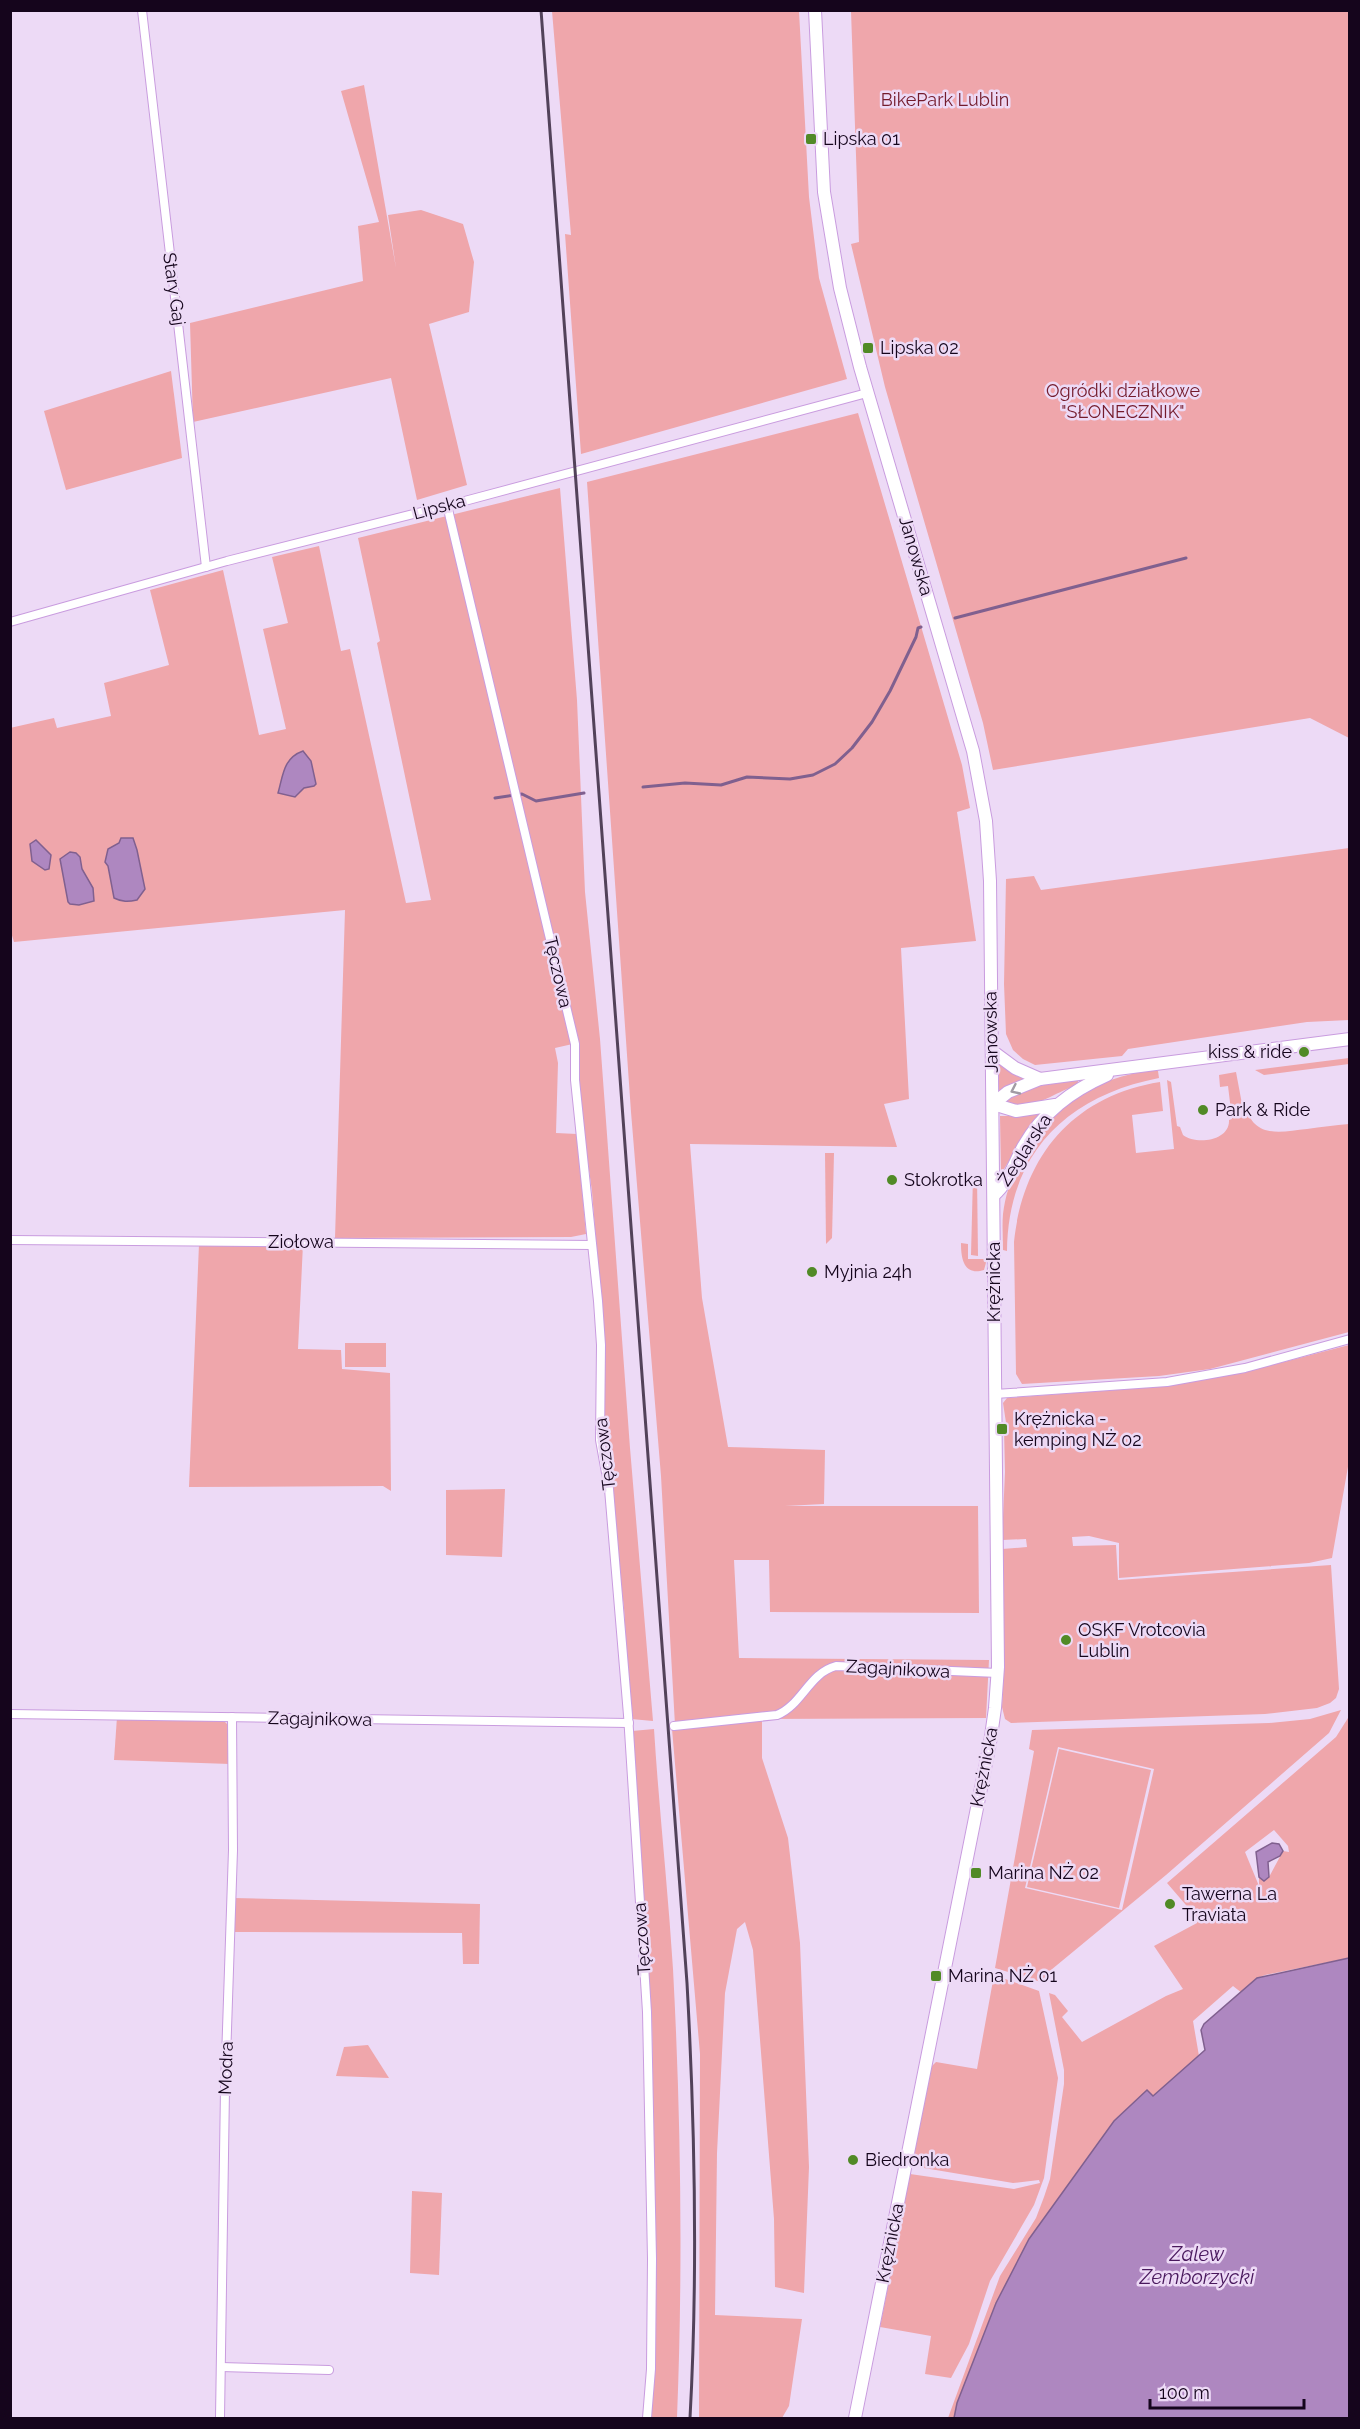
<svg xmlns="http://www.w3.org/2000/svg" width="1360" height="2429" font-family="Raleway,sans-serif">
  <rect width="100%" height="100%" fill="#eddaf6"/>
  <g fill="#efa6ab" fill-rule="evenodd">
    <polygon points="552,11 799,11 809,197 819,278 847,379 581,454 565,234 571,235"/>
    <polygon points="851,11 1349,11 1349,738 1310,718 993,770 983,723 885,387 851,244 859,242"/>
    <polygon points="364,85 396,268 388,215 421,210 463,224 474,262 469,312 429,324 467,485 417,500 391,378 193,422 190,323 363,281 358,226 379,222 341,91"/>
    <polygon points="171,371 182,458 66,490 44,411"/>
    <polygon points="858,413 962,765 970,808 957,812 976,941 901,948 909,1099 884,1104 897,1147 690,1144 702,1298 728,1447 825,1450 824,1504 785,1506 978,1506 979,1613 770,1612 769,1560 734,1560 739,1658 989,1660 986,1718 762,1719 762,1758 788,1838 800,1943 809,2167 804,2293 775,2287 774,2219 753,1950 745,1922 737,1929 725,1993 717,2153 715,2315 802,2319 789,2406 782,2418 699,2418 700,2054 672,1729 675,1725 661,1476 631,1112 587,482"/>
    <polygon points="560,488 577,700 585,892 600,1039 630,1448 653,1721 631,1719 624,1608 603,1438 604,1344 592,1191 582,1121 577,1043 555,1048 558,1063 556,1133 577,1134 586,1234 571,1237 335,1238 345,910 14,942 10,929 10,728 54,718 57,728 111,716 104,683 169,665 150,590 223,570 259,735 286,729 263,629 288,623 272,557 319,546 341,651 350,649 406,903 431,900 377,643 380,641 358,538"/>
    <polygon points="1349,848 1349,1020 1307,1022 1128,1049 1122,1056 1035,1065 1023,1059 1013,1050 1006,1034 1004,984 1006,879 1034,876 1041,890"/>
    <polygon points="1349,1058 1349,1064 1264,1075 1255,1070"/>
    <polygon points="1002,1063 1028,1079 999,1092 997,1066"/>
    <path d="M 1155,1069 L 1158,1071 L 1159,1078 C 1067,1096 1008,1153 1007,1251 L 1003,1250 C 1003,1238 1002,1226 1003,1214 C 1010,1155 1056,1101 1111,1080 C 1125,1075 1140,1072 1155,1069 Z"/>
    <path d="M 1236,1072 L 1242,1104 L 1245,1104 C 1253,1139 1279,1132 1307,1129 C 1321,1127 1335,1125 1349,1124 L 1349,1332 L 1210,1369 L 1159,1376 L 1022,1384 L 1016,1374 L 1014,1242 C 1023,1156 1073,1096 1160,1082 L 1163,1111 L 1132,1115 L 1136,1153 L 1174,1149 L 1167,1080 L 1171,1082 L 1177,1126 L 1180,1127 L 1183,1135 C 1196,1145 1230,1141 1229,1120 L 1232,1119 L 1228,1086 L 1220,1087 L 1219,1075 Z"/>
    <path d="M 1078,1080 L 1078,1085 C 1054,1092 1035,1111 1008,1103 L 1006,1099 L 1038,1086 Z"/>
    <polygon points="1045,1109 1025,1134 1001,1174 1000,1116 1019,1116"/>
    <polygon points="825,1153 834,1153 832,1238 826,1244"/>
    <polygon points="973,1176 977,1176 978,1256 971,1255"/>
    <path d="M 961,1243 L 968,1244 L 968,1259 L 987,1259 L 984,1270 C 964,1276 961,1259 961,1243 Z"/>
    <polygon points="199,1244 303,1244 298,1349 341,1350 342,1369 390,1373 391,1491 383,1486 189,1487"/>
    <rect x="345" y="1343" width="41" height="24"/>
    <polygon points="1349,1345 1349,1461 1332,1558 1309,1563 1119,1578 1119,1543 1089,1536 1072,1537 1073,1546 1116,1545 1118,1580 1331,1565 1339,1689 1336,1698 1330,1703 1317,1708 1265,1714 1011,1723 1005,1719 1002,1707 1004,1666 1002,1549 1027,1547 1026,1539 1002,1540 1005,1472 1004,1429 1007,1429 1003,1403 1007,1398 1168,1386 1245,1372"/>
    <polygon points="505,1489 502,1557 446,1555 446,1490"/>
    <path d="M 1341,1710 L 1329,1733 L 1166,1875 L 1051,1970 L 1041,1982 L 995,1968 L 1034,1751 L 1029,1749 L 1032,1730 L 1269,1723 L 1310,1719 ZM 1058,1747 L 1154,1769 L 1122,1910 L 1025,1888 Z"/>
    <polygon points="117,1717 223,1720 229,1726 230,1764 114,1760"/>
    <path d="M 1348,1718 L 1350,1723 L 1349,1958 L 1265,1975 L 1257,1978 L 1242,1993 L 1233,1986 L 1193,2021 L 1199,2056 L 1153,2097 L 1148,2091 L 1114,2121 L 1029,2239 L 996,2303 L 957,2403 L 954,2418 L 948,2418 L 1000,2276 L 1036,2218 L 1044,2197 L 1050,2179 L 1064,2084 L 1064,2070 L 1049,1993 L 1055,1995 L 1068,2011 L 1062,2017 L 1082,2042 L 1166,1996 L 1183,1989 L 1154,1946 L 1197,1923 L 1198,1919 L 1167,1883 L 1336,1737 ZM 1274,1830 L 1288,1846 L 1289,1852 L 1283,1851 L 1269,1877 L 1264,1881 L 1259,1877 L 1259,1886 L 1245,1852 Z"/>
    <path d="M 654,1729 C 659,1809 668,1889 673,1969 C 681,2119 683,2268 677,2418 L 650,2418 L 655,2277 L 652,2016 L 646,1966 L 632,1731 Z"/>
    <polygon points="1059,1749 1151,1770 1119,1908 1027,1887"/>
    <polygon points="233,1898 480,1904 479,1964 463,1964 462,1933 232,1932"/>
    <polygon points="994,1975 1039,1991 1058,2078 1044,2178 1034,2205 990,2281 969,2344 951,2378 925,2374 931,2336 880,2327 910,2174 1014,2189 1040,2183 1039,2180 1013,2183 918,2167 913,2158 928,2070 936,2062 977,2069"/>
    <polygon points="368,2045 389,2078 336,2076 344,2047"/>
    <polygon points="412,2191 442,2193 439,2275 410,2273"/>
  </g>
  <g fill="#ae87c0" stroke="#80608f" stroke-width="1.5">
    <path d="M 303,751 L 311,761 L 316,784 L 314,786 L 304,788 L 295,797 L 278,793 C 283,776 283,758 303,751 Z"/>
    <path d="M 121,838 L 133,838 L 137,850 L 145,889 L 137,900 C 128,902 122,902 114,898 L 108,866 L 105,862 L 108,849 L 119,843 Z"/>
    <polygon points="36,840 51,855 49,869 45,870 32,861 30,844"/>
    <polygon points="70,852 76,853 80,857 82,869 93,888 94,901 79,905 70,904 68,902 60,859"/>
    <polygon points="1272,1843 1279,1844 1283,1851 1280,1856 1268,1862 1269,1877 1264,1881 1259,1877 1256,1852"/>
    <polygon points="1349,1958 1349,2418 954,2418 957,2403 996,2303 1029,2239 1114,2121 1147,2090 1153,2096 1205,2050 1201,2030 1204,2024 1257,1978"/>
  </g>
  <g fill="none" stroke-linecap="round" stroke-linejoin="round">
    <g stroke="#80608f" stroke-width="3">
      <polyline points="955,618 1186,558"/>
      <polyline points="643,787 685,783 721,785 747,777 790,779 813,775 835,764 852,748 872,722 890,691 916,637 918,628 921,627"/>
      <polyline points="495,798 522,794 536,801 584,793"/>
    </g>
    <defs>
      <g id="street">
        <polyline points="142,10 206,567"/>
        <polyline points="447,505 575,1044 575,1080 598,1301 601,1345 600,1440 609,1489 628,1715 647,2012 652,2259 651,2369 647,2418"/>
        <polyline points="10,622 227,561 461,502 867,393"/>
        <polyline points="10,1240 592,1245"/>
        <polyline points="995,1394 1167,1382 1245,1368 1350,1339"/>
        <polyline points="10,1714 629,1723"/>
        <path d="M 674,1726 L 777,1715 C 802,1705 809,1673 836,1666 L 998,1673"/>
        <polyline points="221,2367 329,2370"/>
        <polyline points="220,2418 225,2089 233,1850 232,1717"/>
      </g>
      <g id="secondary">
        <polyline points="815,10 824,192 840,288 860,367 973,751 986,821 990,881 998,1667 995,1708 990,1743 855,2418"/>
        <polyline points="992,1051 1015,1068 1040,1079"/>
        <polyline points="993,1104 1008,1092 1040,1079 1350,1039"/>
        <polyline points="993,1104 1016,1111 1055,1105"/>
        <path d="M 994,1195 C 1008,1183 1014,1164 1023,1147 C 1043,1112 1071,1091 1107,1075"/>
      </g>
    </defs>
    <use href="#street" stroke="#c99cdf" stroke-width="10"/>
    <use href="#secondary" stroke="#c99cdf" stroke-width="14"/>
    <use href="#street" stroke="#fff" stroke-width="8"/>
    <use href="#secondary" stroke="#fff" stroke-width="12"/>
    <path stroke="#52425a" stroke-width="3" d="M 541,10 L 687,1983 C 695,2128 698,2273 690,2418"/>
  </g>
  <defs><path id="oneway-chevron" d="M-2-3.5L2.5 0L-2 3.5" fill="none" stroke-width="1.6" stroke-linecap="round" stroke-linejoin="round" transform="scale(1.5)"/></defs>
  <use stroke="#a19ba4" href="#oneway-chevron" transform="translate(1015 1090) rotate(155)"/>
  <g fill="#518a26" stroke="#eddaf6" stroke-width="2">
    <rect x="805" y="133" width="12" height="12" rx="3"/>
    <rect x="862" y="342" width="12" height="12" rx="3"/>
    <circle cx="1304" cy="1052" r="6"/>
    <circle cx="1203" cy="1110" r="6"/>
    <circle cx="892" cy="1180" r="6"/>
    <circle cx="812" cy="1272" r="6"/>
    <rect x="996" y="1423" width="12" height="12" rx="3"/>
    <circle cx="1066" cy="1640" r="6"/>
    <rect x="970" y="1867" width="12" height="12" rx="3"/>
    <circle cx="1170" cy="1904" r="6"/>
    <rect x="930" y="1970" width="12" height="12" rx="3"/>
    <circle cx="853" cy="2160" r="6"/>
  </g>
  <g text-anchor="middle" stroke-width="5" stroke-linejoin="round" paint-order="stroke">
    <g font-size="18" fill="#741b2c" stroke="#eddaf6">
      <text x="945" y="106">BikePark Lublin</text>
      <text x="1123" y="397">Ogródki działkowe<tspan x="1123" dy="21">"SŁONECZNIK"</tspan></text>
    </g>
    <g font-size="18" fill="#15051c" stroke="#eddaf6" text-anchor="start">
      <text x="823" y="145">Lipska 01</text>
      <text x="880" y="354">Lipska 02</text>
      <text x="1292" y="1058" text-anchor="end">kiss &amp; ride</text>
      <text x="1215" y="1116">Park &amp; Ride</text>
      <text x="904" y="1186">Stokrotka</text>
      <text x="824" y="1278">Myjnia 24h</text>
      <text x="1014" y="1425">Krężnicka -<tspan x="1014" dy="21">kemping NŻ 02</tspan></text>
      <text x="1078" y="1636">OSKF Vrotcovia<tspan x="1078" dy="21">Lublin</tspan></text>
      <text x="988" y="1879">Marina NŻ 02</text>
      <text x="1182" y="1900">Tawerna La<tspan x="1182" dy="21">Traviata</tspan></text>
      <text x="948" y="1982">Marina NŻ 01</text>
      <text x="865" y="2166">Biedronka</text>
    </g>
    <g font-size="18" fill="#15051c" stroke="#eddaf6">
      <text transform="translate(174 289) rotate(82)" y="6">Stary Gaj</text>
      <text transform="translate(439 507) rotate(-15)" y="6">Lipska</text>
      <text transform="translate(916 556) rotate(74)" y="6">Janowska</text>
      <text transform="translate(558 972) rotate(77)" y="6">Tęczowa</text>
      <text transform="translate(991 1032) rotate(-91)" y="6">Janowska</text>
      <text transform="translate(1025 1150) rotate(-57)" y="6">Żeglarska</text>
      <text x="301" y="1248">Ziołowa</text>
      <text transform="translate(994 1282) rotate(-90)" y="6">Krężnicka</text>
      <text transform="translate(605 1454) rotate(-97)" y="6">Tęczowa</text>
      <text transform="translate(898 1669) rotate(3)" y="6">Zagajnikowa</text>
      <text transform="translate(320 1719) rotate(1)" y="6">Zagajnikowa</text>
      <text transform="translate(984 1767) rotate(-79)" y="6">Krężnicka</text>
      <text transform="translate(642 1939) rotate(-94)" y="6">Tęczowa</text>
      <text transform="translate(226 2068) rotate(-88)" y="6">Modra</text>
      <text transform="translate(890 2243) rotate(-79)" y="6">Krężnicka</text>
    </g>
    <g font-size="20" font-style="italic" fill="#49185d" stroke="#eddaf6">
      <text x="1197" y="2261">Zalew<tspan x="1197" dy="23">Zemborzycki</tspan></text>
    </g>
  </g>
  <rect width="1360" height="2429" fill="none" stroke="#15051c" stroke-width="24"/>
  <path d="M1150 2399v9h154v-9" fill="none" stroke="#15051c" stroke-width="3"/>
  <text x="1159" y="2399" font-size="18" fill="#15051c" stroke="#eddaf6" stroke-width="4.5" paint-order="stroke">100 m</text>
</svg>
